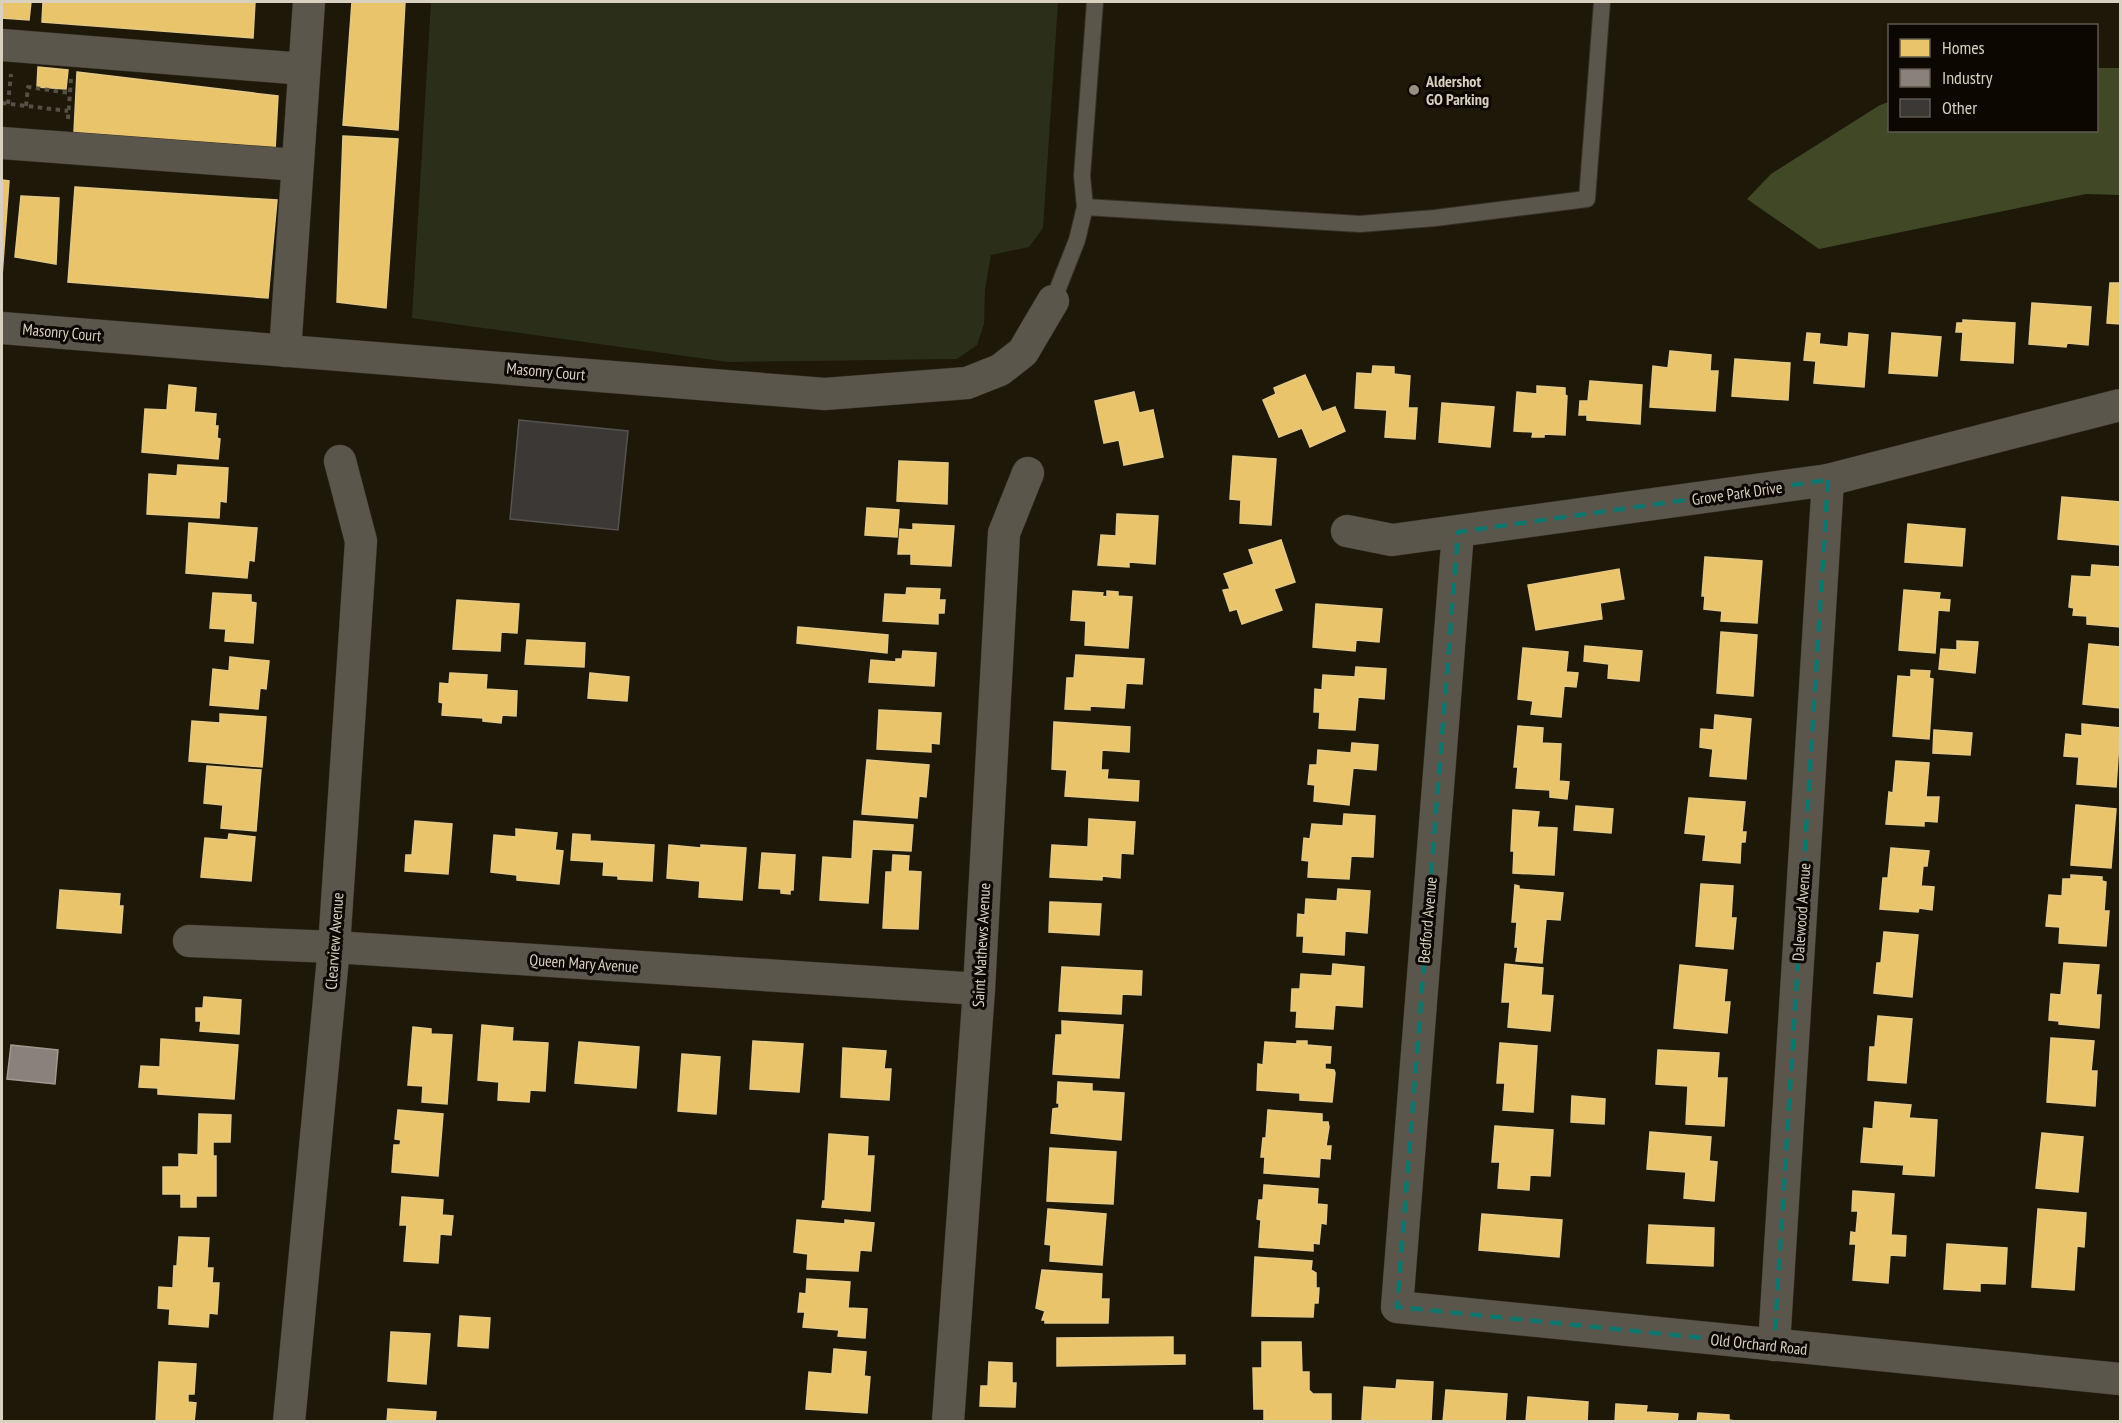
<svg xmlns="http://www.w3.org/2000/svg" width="2122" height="1423" font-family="'PT Sans Narrow',sans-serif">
  <rect width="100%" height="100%" fill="#1e1809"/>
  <polygon fill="#2b2f1a" points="431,2 1058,2 1043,228 1029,247 991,255 985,289 984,324 977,345 957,359 728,362 412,318"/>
  <polygon fill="#404826" points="2097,68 2120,68 2120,195 2086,194 1819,249 1747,199 1771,174 1880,105 1889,102 1890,130 2096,130"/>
  <g fill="#e9c46a" stroke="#e4c884" stroke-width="1.5">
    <polygon points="2,2 31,2 29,20 2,18"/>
    <polygon points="43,2 255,2 253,38 42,22"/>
    <polygon points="352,2 405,2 398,130 343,125"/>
    <polygon points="38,67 68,70 66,89 37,87"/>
    <polygon points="77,72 278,96 275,150 74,132"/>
    <polygon points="343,136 398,139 386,308 337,302"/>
    <polygon points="2,180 9,181 2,276"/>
    <polygon points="75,187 277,200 268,298 68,282"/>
    <polygon points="21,196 59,198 56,264 15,257"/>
    <polygon points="2110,283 2120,283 2120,324 2107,323"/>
    <polygon points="2032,303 2091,307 2088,345 2067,343 2066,347 2029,344"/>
    <polygon points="1963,320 2015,323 2013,363 1961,360 1963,332 1956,332 1957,323 1963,323"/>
    <polygon points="1807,333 1820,334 1819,344 1848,347 1849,333 1868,335 1864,387 1814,383 1816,361 1804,360"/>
    <polygon points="1892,333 1941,337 1937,376 1889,373"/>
    <polygon points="1670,351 1711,355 1710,371 1718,371 1715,411 1650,407 1653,366 1668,368"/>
    <polygon points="1735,359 1790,363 1788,400 1732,396"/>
    <polygon points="1373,366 1394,367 1394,374 1410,376 1408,408 1417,408 1415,439 1385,437 1387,410 1355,408 1357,373 1372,374"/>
    <polygon points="1305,375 1322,412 1335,407 1345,431 1310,447 1302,428 1279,437 1263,400 1276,394 1274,388"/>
    <polygon points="1590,381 1642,385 1640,424 1587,420 1587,415 1579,415 1580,401 1588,401"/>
    <polygon points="169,385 196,388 194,412 216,414 215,426 218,426 217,438 220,439 218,459 142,452 145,409 167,410"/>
    <polygon points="1537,386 1565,388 1565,395 1567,396 1565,435 1544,434 1544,437 1532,437 1533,432 1514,431 1517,392 1537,394"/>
    <polygon points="1134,392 1139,413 1153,410 1163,457 1124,465 1119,440 1104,443 1095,401"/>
    <polygon points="1442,403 1494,407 1490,447 1439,442"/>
    <polygon points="1233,456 1276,459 1271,525 1240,523 1241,500 1230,499"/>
    <polygon points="899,461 948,463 947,504 897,501"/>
    <polygon points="178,465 228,468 226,502 220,501 219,518 147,514 149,474 177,476"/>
    <polygon points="2062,497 2120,502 2120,545 2058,539"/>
    <polygon points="867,508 899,510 897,537 865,535"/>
    <polygon points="1117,514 1158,516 1155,564 1129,562 1129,567 1098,565 1101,535 1116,536"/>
    <polygon points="189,523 257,528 254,561 249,560 247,578 186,573"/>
    <polygon points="913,524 954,526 951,566 911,564 911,554 898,554 900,529 913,530"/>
    <polygon points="1908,524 1965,529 1962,566 1905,562"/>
    <polygon points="1281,540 1295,582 1274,589 1282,610 1242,624 1237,609 1230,611 1223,590 1230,589 1224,574 1254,564 1249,550"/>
    <polygon points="1705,557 1762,561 1757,623 1721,621 1722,611 1704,609 1705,596 1702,596"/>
    <polygon points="2092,565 2120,567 2120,627 2087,624 2087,616 2073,615 2074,608 2069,607 2072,576 2091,577"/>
    <polygon points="1619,569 1624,599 1600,603 1602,619 1536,630 1528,585"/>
    <polygon points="907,588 940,589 939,600 945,600 944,613 938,613 938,624 883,621 885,594 906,595"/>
    <polygon points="1904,590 1940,593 1939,599 1950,600 1949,611 1938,610 1935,653 1899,650"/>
    <polygon points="1073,591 1103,593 1102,596 1107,597 1107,591 1118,592 1118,596 1132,597 1128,648 1085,645 1086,621 1071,620"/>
    <polygon points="213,593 251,595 251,602 256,603 253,643 225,641 226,629 210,628"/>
    <polygon points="457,600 519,604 517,633 501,632 500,651 453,649"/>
    <polygon points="1316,604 1382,609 1379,642 1356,640 1355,651 1313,647"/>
    <polygon points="798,627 888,635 887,653 797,643"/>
    <polygon points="1721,632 1757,635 1753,696 1717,693"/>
    <polygon points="527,640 585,643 584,667 525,664"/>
    <polygon points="1957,641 1978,642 1975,673 1939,669 1941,649 1957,650"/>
    <polygon points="2089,644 2120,647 2120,708 2083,704"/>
    <polygon points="1585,646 1642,651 1639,681 1608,678 1609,664 1584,661"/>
    <polygon points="1523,648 1568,652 1566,672 1578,673 1576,687 1564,686 1561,717 1531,714 1533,701 1518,699"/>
    <polygon points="903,651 936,653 934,686 869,682 871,660 896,662 896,659 902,659"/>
    <polygon points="1076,655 1144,659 1142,684 1126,683 1124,708 1090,706 1090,710 1065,709 1067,678 1074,678"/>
    <polygon points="230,657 269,661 266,689 260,688 258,709 210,705 213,669 229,671"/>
    <polygon points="1356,667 1386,669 1384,699 1358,697 1355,730 1319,728 1320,712 1314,712 1315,689 1322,690 1323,675 1355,677"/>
    <polygon points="1911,670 1930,671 1929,678 1933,679 1929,739 1893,736 1898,676 1911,677"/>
    <polygon points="450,673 487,675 486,689 517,691 516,716 502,715 501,723 483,721 483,718 442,715 443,703 439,702 440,683 449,684"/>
    <polygon points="590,673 629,677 627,701 588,698"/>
    <polygon points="879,710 941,713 939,744 931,743 931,752 877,749"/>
    <polygon points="220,714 266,717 262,767 189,761 192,721 220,723"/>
    <polygon points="1715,715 1751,719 1746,779 1710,776 1713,749 1700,747 1701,729 1714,730"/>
    <polygon points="1054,722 1130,727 1129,752 1102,750 1101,770 1108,770 1107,779 1139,781 1138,801 1065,796 1067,770 1052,769"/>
    <polygon points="2082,724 2120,728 2116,787 2077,784 2079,757 2064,756 2066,734 2082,736"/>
    <polygon points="1518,726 1543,728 1542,743 1561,744 1559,781 1569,782 1567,799 1550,797 1550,790 1516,788 1518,767 1514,767"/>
    <polygon points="1934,730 1972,733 1970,755 1933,753"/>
    <polygon points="1352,743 1378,745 1376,770 1353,768 1349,805 1314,801 1315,785 1308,784 1310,765 1317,765 1318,750 1351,753"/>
    <polygon points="867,760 929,765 926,797 919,796 917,818 862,814"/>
    <polygon points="1896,761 1929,763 1926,797 1939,797 1937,822 1924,821 1924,826 1886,824 1889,792 1893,793"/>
    <polygon points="207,766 261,770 256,831 221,828 223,805 204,803"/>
    <polygon points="1689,798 1745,802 1742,832 1746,832 1745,842 1741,842 1740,863 1703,860 1706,835 1685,833"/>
    <polygon points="2076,805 2116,809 2111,868 2071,865"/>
    <polygon points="1576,806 1613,809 1611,833 1574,830"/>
    <polygon points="1513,810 1539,812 1537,827 1557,828 1554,875 1513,873 1514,851 1511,851"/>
    <polygon points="1344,814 1375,816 1373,857 1351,856 1349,879 1308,877 1309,861 1302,860 1304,838 1310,839 1312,824 1343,826"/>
    <polygon points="1089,819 1135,822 1133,854 1121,853 1120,878 1102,876 1102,880 1050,877 1052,845 1088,847"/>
    <polygon points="415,821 452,824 448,874 405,871 406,855 412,855"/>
    <polygon points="854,821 913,825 911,851 872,849 868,903 820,900 823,857 852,859"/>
    <polygon points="516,829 557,833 555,850 563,851 559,884 517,880 517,875 491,872 494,835 516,837"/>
    <polygon points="229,834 255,837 251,881 201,877 205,838 228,840"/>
    <polygon points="573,834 590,835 590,841 654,845 652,881 618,879 618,876 603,875 604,862 571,860"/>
    <polygon points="669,845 701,848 701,845 746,848 742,900 699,897 700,881 667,878"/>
    <polygon points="1891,848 1929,851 1927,866 1923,866 1921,886 1934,887 1932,910 1919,908 1918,912 1880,909 1883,878 1888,878"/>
    <polygon points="762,853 795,855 793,890 790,890 790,894 781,893 781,889 759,888"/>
    <polygon points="893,855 909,856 908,871 921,872 918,929 883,928 886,872 892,872"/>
    <polygon points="2071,875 2102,877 2102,881 2106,882 2104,911 2109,911 2106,946 2059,943 2060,927 2046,926 2049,895 2062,896 2063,879 2071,879"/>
    <polygon points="1701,884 1733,886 1731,918 1736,918 1733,949 1696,946"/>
    <polygon points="1515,885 1519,886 1519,889 1563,893 1560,920 1546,919 1542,963 1516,961 1518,947 1515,947 1517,922 1512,922"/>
    <polygon points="1338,889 1370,891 1367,933 1345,931 1344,955 1303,952 1304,936 1297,936 1298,914 1305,915 1306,899 1337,901"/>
    <polygon points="60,890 120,894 119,906 123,906 121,933 57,928"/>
    <polygon points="1050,902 1101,904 1099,935 1049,932"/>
    <polygon points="1884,932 1918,935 1912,997 1874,993 1877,963 1881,963"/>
    <polygon points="2064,963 2099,965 2096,995 2101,995 2099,1028 2059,1024 2059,1021 2049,1020 2051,994 2061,995"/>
    <polygon points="1333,964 1364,967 1362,1007 1335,1005 1333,1029 1296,1027 1297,1011 1291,1011 1292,989 1300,989 1301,974 1332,976"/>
    <polygon points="1505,964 1543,968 1541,995 1553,996 1550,1031 1508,1027 1510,1002 1502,1002"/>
    <polygon points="1680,965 1727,970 1724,1002 1730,1002 1727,1033 1674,1028"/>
    <polygon points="1062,967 1142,971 1141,995 1122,994 1121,1014 1059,1011"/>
    <polygon points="204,997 241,1000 239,1034 200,1031 201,1021 196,1021 196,1008 203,1008"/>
    <polygon points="1878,1016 1912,1019 1906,1083 1868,1080 1870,1047 1875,1047"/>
    <polygon points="1062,1021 1123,1025 1119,1078 1053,1074 1056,1035 1062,1035"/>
    <polygon points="482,1025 513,1028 512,1041 548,1043 545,1091 530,1090 529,1102 498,1100 499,1082 478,1080"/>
    <polygon points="413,1027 431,1029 431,1034 452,1035 447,1104 422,1102 423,1086 408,1085"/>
    <polygon points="2051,1038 2094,1041 2091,1071 2097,1071 2095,1106 2047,1102"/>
    <polygon points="161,1039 238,1045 234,1099 158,1094 158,1088 139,1087 141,1066 160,1067"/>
    <polygon points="753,1041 803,1044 799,1092 750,1089"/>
    <polygon points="1297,1041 1307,1041 1307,1045 1331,1047 1330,1063 1325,1063 1325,1069 1334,1070 1335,1073 1332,1102 1300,1100 1300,1093 1257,1090 1258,1064 1263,1065 1265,1042 1297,1044"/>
    <polygon points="579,1042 639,1047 636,1088 575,1083"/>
    <polygon points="1500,1043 1537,1046 1533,1112 1503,1110 1505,1083 1497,1083"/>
    <polygon points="843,1048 886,1051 884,1069 891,1069 889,1100 841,1097"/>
    <polygon points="1658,1050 1719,1053 1717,1078 1727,1078 1724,1126 1686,1124 1688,1086 1656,1084"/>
    <polygon points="682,1054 720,1057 716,1114 678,1111"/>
    <polygon points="1058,1082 1092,1084 1092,1091 1124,1093 1121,1140 1051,1133 1053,1109 1059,1108 1059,1103 1057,1103"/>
    <polygon points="1572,1096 1605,1099 1604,1124 1571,1122"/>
    <polygon points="1875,1102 1911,1105 1909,1118 1937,1120 1934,1176 1903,1174 1904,1165 1861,1162 1864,1128 1873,1129"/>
    <polygon points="398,1110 443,1114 438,1176 392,1172 394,1145 400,1145 401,1140 395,1139"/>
    <polygon points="1268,1110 1322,1114 1322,1122 1328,1122 1329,1127 1326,1146 1331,1146 1330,1159 1320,1158 1319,1177 1264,1173 1265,1157 1261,1157 1263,1138 1266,1138"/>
    <polygon points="199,1114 231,1115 230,1142 213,1142 213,1156 216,1156 216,1196 196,1196 196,1207 181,1207 181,1194 163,1194 163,1167 179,1167 179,1154 198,1155"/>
    <polygon points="1495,1126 1553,1130 1550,1176 1530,1175 1529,1190 1498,1188 1500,1162 1492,1162"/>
    <polygon points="1650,1132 1711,1137 1709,1161 1717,1162 1714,1201 1684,1198 1686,1172 1647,1169"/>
    <polygon points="2042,1133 2083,1137 2078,1192 2036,1188"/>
    <polygon points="829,1134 868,1137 867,1156 874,1156 870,1211 822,1207 823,1201 825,1201"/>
    <polygon points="1050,1148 1116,1152 1113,1204 1047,1201"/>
    <polygon points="1264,1185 1318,1189 1317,1204 1327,1205 1326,1224 1321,1223 1319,1244 1313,1243 1313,1251 1259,1247 1261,1220 1257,1219 1259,1200 1263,1200"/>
    <polygon points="1853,1191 1894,1194 1891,1235 1906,1236 1905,1256 1890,1255 1888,1283 1853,1280 1856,1244 1850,1244 1851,1232 1856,1233 1858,1211 1852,1211"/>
    <polygon points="402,1197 443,1200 442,1215 453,1216 451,1235 440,1234 438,1263 404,1261 407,1225 400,1225"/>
    <polygon points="1048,1209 1106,1214 1102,1265 1050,1261 1051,1245 1045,1244"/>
    <polygon points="2038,1209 2086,1213 2084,1247 2077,1246 2074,1290 2032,1287"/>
    <polygon points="1482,1214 1562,1220 1559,1257 1479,1250"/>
    <polygon points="797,1220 845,1224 845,1220 874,1223 871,1251 860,1250 858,1271 807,1269 808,1254 794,1252"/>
    <polygon points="1649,1225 1714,1228 1713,1266 1647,1263"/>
    <polygon points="179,1237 209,1238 207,1268 213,1268 212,1283 219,1283 217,1314 209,1313 208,1327 169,1324 170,1309 158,1308 159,1287 173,1288 174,1266 177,1266"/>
    <polygon points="1947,1244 2007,1248 2005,1284 1980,1283 1980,1291 1944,1289"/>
    <polygon points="1255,1257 1312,1261 1311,1270 1316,1273 1316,1288 1319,1288 1318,1303 1314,1303 1313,1317 1252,1316"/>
    <polygon points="1042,1270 1102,1274 1101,1299 1109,1299 1108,1323 1045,1323 1045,1320 1042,1320 1045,1311 1036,1308"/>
    <polygon points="807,1279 850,1282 848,1308 867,1309 865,1338 838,1336 839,1330 803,1327 805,1312 798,1312 800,1293 806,1294"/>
    <polygon points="460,1316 490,1318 488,1348 458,1346"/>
    <polygon points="391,1332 430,1334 426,1384 388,1381"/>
    <polygon points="1173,1337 1173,1355 1185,1355 1185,1364 1057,1366 1057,1338"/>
    <polygon points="1262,1342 1301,1342 1302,1372 1309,1372 1309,1390 1313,1394 1331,1394 1331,1422 1264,1422 1264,1409 1254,1409 1253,1368 1262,1368"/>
    <polygon points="834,1349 866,1352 864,1376 870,1377 867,1413 806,1409 809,1372 832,1374"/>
    <polygon points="159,1362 196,1364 194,1394 188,1394 188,1402 196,1403 194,1422 156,1422"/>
    <polygon points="989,1362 1012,1363 1012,1383 1016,1383 1015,1407 980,1406 981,1386 988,1386"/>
    <polygon points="1397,1380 1433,1382 1431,1422 1362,1420 1364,1387 1396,1389"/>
    <polygon points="1446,1390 1507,1394 1505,1422 1443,1422"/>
    <polygon points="1528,1397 1588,1402 1587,1422 1526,1422"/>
    <polygon points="1616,1404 1647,1406 1646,1412 1678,1414 1677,1422 1615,1422"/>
    <polygon points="388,1409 436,1412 435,1422 387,1422"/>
    <polygon points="1698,1413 1729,1415 1729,1420 1742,1422 1697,1422"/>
  </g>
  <polygon fill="#8a817c" stroke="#a19990" stroke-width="1.5" points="11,1045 58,1050 55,1084 7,1079"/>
  <polygon fill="#3b3835" stroke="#555150" stroke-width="1.5" points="519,420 628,431 618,530 510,519"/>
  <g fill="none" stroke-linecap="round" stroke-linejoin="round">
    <defs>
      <g id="service">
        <polyline points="1085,207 1360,224 1435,218 1587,199 1602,2"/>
        <polyline points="1053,301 1077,240 1085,207 1082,176 1095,2"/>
      </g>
      <g id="minor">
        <polyline points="2,45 304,69"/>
        <polyline points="2,143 297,165"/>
        <polyline points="2,328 825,394 967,383 1000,370 1023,352 1053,301"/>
        <polyline points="285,351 309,2"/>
        <polyline points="1347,531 1392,540 1828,480 2120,405"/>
        <polyline points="1458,532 1397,1307 2120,1379"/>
        <polyline points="189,941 334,947 979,989"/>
        <polyline points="1774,1345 1828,480"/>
        <polyline points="289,1422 334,947 361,541 340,461"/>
        <polyline points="948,1422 979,989 1004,533 1028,473"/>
      </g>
    </defs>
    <use href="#service" stroke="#373228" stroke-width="18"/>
    <use href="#minor" stroke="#373228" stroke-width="33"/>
    <g stroke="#545045" stroke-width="4" stroke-dasharray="4.5 4.5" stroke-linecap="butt">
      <polyline points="2,103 68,111"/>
      <polyline points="8,104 11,74"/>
      <polyline points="26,106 28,87 70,93"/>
      <polyline points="68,119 71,79"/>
    </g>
    <use href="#service" stroke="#5b564b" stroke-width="16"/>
    <use href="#minor" stroke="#5b564b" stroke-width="32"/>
  </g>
  <path fill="none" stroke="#0f766e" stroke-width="4.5" stroke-dasharray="12 8" stroke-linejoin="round" d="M 1828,480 L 1774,1345 L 1397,1307 L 1458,532 Z"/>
  <circle fill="#979080" stroke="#0c0701" stroke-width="2" cx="1414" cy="90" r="6"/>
  <g text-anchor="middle" stroke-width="6" stroke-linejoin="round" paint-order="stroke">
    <g font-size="16" font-weight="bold" fill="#d8d1c0" stroke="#0c0701" text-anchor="start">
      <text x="1426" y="87">Aldershot<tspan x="1426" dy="18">GO Parking</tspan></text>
    </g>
    <g font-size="16" fill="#d8d1c0" stroke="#0c0701">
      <text transform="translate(62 332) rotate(5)" y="6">Masonry Court</text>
      <text transform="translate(546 371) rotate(5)" y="6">Masonry Court</text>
      <text transform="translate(1737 493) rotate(-8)" y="6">Grove Park Drive</text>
      <text transform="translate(1801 912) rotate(-86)" y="6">Dalewood Avenue</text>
      <text transform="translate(1427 920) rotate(-85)" y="6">Bedford Avenue</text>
      <text transform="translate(334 941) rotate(-86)" y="6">Clearview Avenue</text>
      <text transform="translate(981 945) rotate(-87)" y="6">Saint Mathews Avenue</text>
      <text transform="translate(584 963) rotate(4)" y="6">Queen Mary Avenue</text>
      <text transform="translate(1759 1344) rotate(6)" y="6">Old Orchard Road</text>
    </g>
  </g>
  <rect width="2122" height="1423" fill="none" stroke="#d8d1c0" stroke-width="6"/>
  <rect x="1888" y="24" width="210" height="108" fill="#0c0701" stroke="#5e584d" stroke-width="1.5"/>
  <rect x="1900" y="39" width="30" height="18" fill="#e9c46a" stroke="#5e584d" stroke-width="1.5"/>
  <text x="1942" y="54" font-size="18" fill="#d8d1c0">Homes</text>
  <rect x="1900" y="69" width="30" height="18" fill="#8a817c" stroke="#5e584d" stroke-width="1.5"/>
  <text x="1942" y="84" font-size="18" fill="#d8d1c0">Industry</text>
  <rect x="1900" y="99" width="30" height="18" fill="#3b3835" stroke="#5e584d" stroke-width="1.5"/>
  <text x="1942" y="114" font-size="18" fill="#d8d1c0">Other</text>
</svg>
